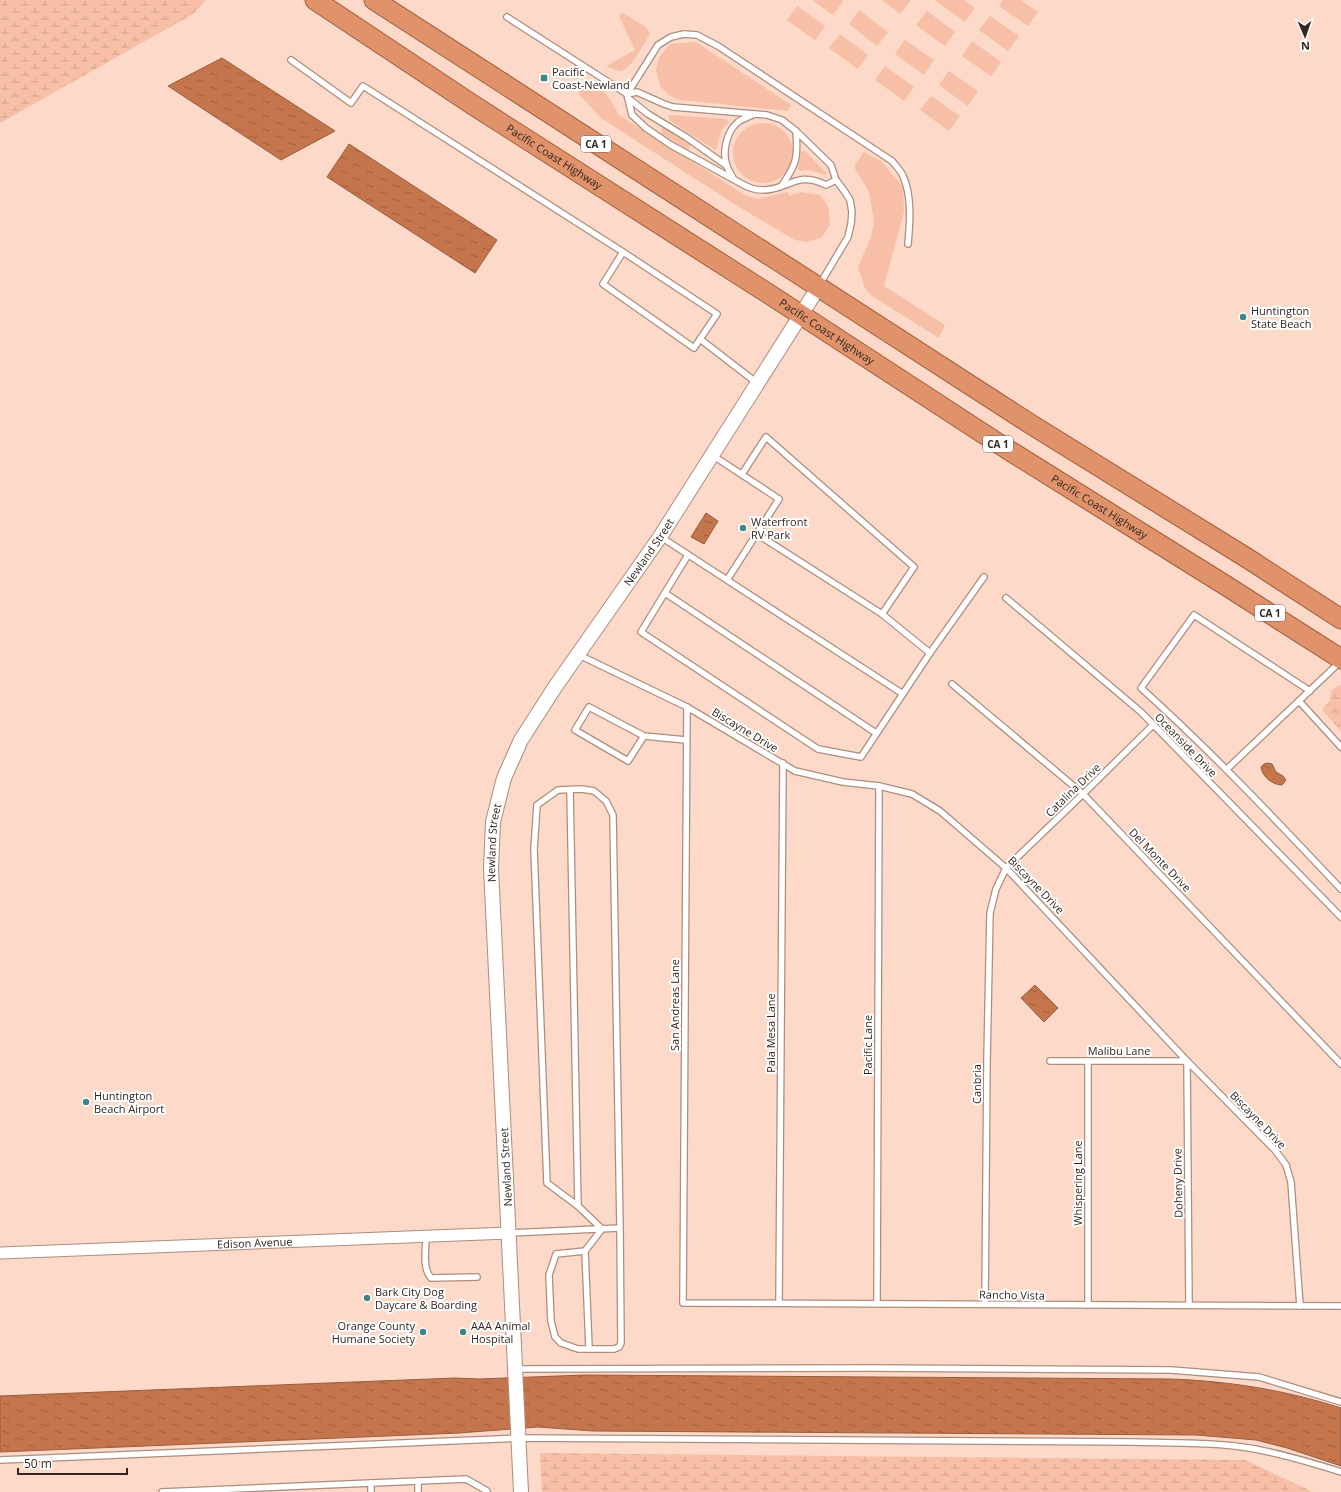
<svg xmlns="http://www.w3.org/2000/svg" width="1341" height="1492" font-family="'Open Sans',sans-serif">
  <defs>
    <pattern id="wetland-marsh" width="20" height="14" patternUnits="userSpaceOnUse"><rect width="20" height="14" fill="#f7bfa5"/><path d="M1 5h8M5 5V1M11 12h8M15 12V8" fill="none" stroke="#d4a48e"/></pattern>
    <pattern id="water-ripples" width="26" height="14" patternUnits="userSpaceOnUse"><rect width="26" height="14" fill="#c5754c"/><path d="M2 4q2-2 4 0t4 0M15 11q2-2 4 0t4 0" fill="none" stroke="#a1603f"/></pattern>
  </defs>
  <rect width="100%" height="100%" fill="#fcd9c9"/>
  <g fill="#f7bfa5">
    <polygon points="812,0 842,0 843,1 833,15"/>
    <polygon points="882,0 911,0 900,14"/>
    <polygon points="937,0 964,0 975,8 965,22 936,1"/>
    <polygon points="1003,0 1021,0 1038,12 1028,26 999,6"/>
    <polygon points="797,6 825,26 815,40 787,20"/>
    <polygon points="859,10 888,32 877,46 849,24"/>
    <polygon points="927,11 955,32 945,46 916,25"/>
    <path d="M 623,13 L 646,27 L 650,34 C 644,43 630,73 618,71 C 614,70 610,67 606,66 L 635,50 L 619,16 Z"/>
    <polygon points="990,16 1019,36 1008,51 979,30"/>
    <polygon points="840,34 868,55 858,69 829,48"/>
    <polygon points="905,40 934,60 924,75 895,54"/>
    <polygon points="972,41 1001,62 991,76 962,56"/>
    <polygon points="696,42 791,105 788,111 680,100 670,96 660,86 656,70 659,57 670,44"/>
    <polygon points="885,66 914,87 904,101 875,80"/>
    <polygon points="949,71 978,91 968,106 939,85"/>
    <path d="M 588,79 C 603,86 611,100 619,115 L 745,195 L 758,199 L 788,192 L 789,196 L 801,192 L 820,195 L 828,206 L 830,224 L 822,237 L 808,242 L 795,240 L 739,207 L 601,118 L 578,93 Z"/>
    <polygon points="931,96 960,116 949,131 920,110"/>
    <polygon points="672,115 726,119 729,122 721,131 717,148 715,150 669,120 669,116"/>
    <circle cx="763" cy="153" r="30"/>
    <polygon points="665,127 690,144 689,149 687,149 662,134 661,129"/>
    <polygon points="805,151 827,174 826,175 809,170 800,171 798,169 801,152"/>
    <polygon points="864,152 881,161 903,187 904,212 884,286 945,325 939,338 872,296 865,288 858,267 871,237 874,221 869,192 854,167"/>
  </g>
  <g fill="url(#wetland-marsh)">
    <polygon points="0,0 206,0 193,14 0,123"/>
    <path d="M 1341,685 L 1341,731 L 1322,710 C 1328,702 1331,702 1331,691 L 1337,686 Z"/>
    <polygon points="540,1453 1245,1460 1313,1492 542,1492"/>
  </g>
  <g fill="url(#water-ripples)" stroke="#995d3f">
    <polygon points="222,58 335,131 281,160 168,86"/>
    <polygon points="349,144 497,240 475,273 327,177"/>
    <polygon points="706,513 718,521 704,544 691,537"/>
    <path d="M 1267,763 L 1272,764 L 1276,772 L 1283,776 L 1286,780 L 1282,785 C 1273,785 1262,777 1261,767 L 1264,764 Z"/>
    <polygon points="1035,985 1058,1008 1044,1022 1021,998"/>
    <path d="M 585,1375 L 1170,1379 C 1229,1381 1285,1390 1341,1408 L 1341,1466 L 1287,1448 L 1256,1440 L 1196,1435 L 593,1431 L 538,1427 L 459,1433 L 0,1452 L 0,1396 L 455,1378 L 479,1379 Z"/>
  </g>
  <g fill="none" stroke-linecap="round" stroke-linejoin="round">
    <defs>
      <g id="service">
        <path d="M 507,17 L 627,94 L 632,115 L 646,128 L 671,145 L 742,184 C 749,188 756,190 763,190 C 789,190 796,170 826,185 L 836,180"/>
        <polyline points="291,60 351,103 363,86 623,252"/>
        <path d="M 627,94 L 658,45 L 671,37 L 684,34 L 697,35 L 718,46 L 892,161 C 896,166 901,171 903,176 C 912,196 910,222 908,244"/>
        <polyline points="627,94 637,92 664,104 673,107 767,115 782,120 796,131 831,165 836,180 845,192 850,200 852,212 851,224 848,237 820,284"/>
        <polyline points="628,98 648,114 686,137 727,166"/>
        <path d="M 733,178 C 731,174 728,170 727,166 C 722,153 726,132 738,122 C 742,119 750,116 755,114"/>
        <path d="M 782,185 C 797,164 798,157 796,131"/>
        <polygon points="623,252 717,314 694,348 603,284"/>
        <polyline points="700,339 757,383"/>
        <polyline points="757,534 882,614"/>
        <polyline points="661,537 727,580 779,499 712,455"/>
        <polyline points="688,555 641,632 818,749 861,757 930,653 882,614 914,567 766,437 742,474"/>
        <polyline points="727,580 903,694"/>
        <polyline points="665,593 876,733"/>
        <polyline points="1006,598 1141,712 1341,917"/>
        <polyline points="930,653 984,577"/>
        <polyline points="579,655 687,707 795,771 843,782 879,786 912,794 940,811 1006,868 1187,1061 1275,1150 1286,1165 1291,1182 1300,1306"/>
        <polyline points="952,684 1083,794 1341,1064"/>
        <path d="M 1310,691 L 1194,615 L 1141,688 C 1211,751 1276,820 1341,889"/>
        <polyline points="1299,701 1341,747"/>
        <polyline points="687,707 683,1303 1341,1306"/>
        <polyline points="644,736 628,761 575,730 589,707 644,736 686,740"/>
        <polyline points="1227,769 1341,661"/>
        <polyline points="570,790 578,1206"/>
        <polyline points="1050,1061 1187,1061 1189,1305"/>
        <polyline points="509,1233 620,1228 613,815 606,801 594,791 582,789 558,790 537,805 534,849 547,1183 578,1206 602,1229 585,1251 556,1254 549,1275 551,1321 555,1337 561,1343 578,1349 614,1349 619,1347 621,1343 620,1228"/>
        <path d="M 426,1237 C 426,1249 422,1268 431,1278 L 477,1277"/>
        <polyline points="585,1251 589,1348"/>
        <polyline points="779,1303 783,763"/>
        <polyline points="877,1304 879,786"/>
        <polyline points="985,1304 987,1060 990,913 996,889 1006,868 1083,794 1153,725"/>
        <polyline points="1088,1305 1088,1061"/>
        <polyline points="516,1369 871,1368 1171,1370 1259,1377 1341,1402"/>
        <path d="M 0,1460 L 519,1438 L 1133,1442 C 1173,1443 1215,1442 1255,1449 C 1285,1455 1313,1463 1341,1472"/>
        <polyline points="418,1481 418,1492"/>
        <polyline points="371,1483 371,1492"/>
        <polyline points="162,1492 466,1479 487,1491 487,1492"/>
      </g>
      <g id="minor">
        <path id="s1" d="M 0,1253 L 509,1233"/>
      </g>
      <g id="tertiary">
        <path id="s2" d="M 521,1492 L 491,868 L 493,822 L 504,778 L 521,740 L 555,687 L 660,537 L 818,288"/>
      </g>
      <g id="trunk">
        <path id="s3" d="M 315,0 L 473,105 L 772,296 L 1010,451 L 1225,585 L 1341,659"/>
        <polyline points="374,0 1032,425 1247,558 1341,619"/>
      </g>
    </defs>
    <use href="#service" stroke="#ad8d7d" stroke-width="8"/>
    <use href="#minor" stroke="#ad8d7d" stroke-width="13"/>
    <use href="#tertiary" stroke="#ad8d7d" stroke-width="16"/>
    <use href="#trunk" stroke="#9f5b38" stroke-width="21"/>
    <use href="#service" stroke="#fff" stroke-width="5.5"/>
    <use href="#minor" stroke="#fff" stroke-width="11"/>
    <use href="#tertiary" stroke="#fff" stroke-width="14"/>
    <use href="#trunk" stroke="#e0926a" stroke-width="19"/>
  </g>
  <g fill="#3e8687" stroke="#fff" stroke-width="1.5">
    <rect x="540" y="74" width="8" height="8" rx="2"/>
    <circle cx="1243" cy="317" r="4"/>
    <circle cx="743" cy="528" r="4"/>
    <circle cx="86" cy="1102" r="4"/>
    <circle cx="367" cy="1298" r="4"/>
    <circle cx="423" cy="1332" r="4"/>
    <circle cx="463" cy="1332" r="4"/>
  </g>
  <g text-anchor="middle" stroke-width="4" stroke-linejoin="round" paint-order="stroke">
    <g fill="#fff" stroke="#706763" stroke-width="1">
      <rect x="581" y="136" width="30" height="16" rx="3"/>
      <rect x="983" y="436" width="30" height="16" rx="3"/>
      <rect x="1255" y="605" width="30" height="16" rx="3"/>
    </g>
    <g font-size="10" font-weight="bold" fill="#332620">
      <text x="596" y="148">CA 1</text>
      <text x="998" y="448">CA 1</text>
      <text x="1270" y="617">CA 1</text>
    </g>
    <g font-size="11" fill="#332620" stroke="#fff" text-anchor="start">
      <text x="552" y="76">Pacific<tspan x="552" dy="13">Coast-Newland</tspan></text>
      <text x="1251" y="315">Huntington<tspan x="1251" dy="13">State Beach</tspan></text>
      <text x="751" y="526">Waterfront<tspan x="751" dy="13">RV Park</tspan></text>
      <text x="94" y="1100">Huntington<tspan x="94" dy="13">Beach Airport</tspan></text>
      <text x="375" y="1296">Bark City Dog<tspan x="375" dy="13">Daycare &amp; Boarding</tspan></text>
      <text x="415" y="1330" text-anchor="end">Orange County<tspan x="415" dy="13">Humane Society</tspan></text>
      <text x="471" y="1330">AAA Animal<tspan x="471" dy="13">Hospital</tspan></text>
    </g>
    <g font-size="11" fill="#332620" stroke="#fff">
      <text dy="4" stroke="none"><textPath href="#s3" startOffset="286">Pacific Coast Highway</textPath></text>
      <text dy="4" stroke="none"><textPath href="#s3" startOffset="610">Pacific Coast Highway</textPath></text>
      <text dy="4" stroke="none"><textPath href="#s3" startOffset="934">Pacific Coast Highway</textPath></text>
      <text dy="4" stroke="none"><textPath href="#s2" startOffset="985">Newland Street</textPath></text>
      <text transform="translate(745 730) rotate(31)" y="4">Biscayne Drive</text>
      <text transform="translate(1186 745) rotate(46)" y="4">Oceanside Drive</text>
      <text transform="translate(1073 790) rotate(-44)" y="4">Catalina Drive</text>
      <text dy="4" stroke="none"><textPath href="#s2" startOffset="650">Newland Street</textPath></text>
      <text transform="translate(1160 860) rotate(46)" y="4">Del Monte Drive</text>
      <text transform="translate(1036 885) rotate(46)" y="4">Biscayne Drive</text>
      <text transform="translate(675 1005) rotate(-90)" y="4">San Andreas Lane</text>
      <text transform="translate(771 1033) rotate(-90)" y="4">Pala Mesa Lane</text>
      <text transform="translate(868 1045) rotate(-90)" y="4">Pacific Lane</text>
      <text x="1119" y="1055">Malibu Lane</text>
      <text transform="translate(977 1084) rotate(-90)" y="4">Canbria</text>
      <text transform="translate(1258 1120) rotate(46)" y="4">Biscayne Drive</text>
      <text transform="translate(506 1167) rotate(-93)" y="4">Newland Street</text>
      <text transform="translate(1078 1183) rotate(-90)" y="4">Whispering Lane</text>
      <text transform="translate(1178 1183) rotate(-91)" y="4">Doheny Drive</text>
      <text dy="4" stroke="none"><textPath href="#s1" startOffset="255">Edison Avenue</textPath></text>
      <text transform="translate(1012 1295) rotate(1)" y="4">Rancho Vista</text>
    </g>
  </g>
  <g transform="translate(1305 36) rotate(178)" stroke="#ffffff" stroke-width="3" paint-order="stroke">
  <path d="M0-3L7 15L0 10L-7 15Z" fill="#332620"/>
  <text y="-6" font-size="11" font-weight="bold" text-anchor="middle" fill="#332620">N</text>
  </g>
  <path d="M18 1468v6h109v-6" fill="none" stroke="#332620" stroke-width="2"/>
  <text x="24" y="1468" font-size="12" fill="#332620" stroke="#ffffff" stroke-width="3" paint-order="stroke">50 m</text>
</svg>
